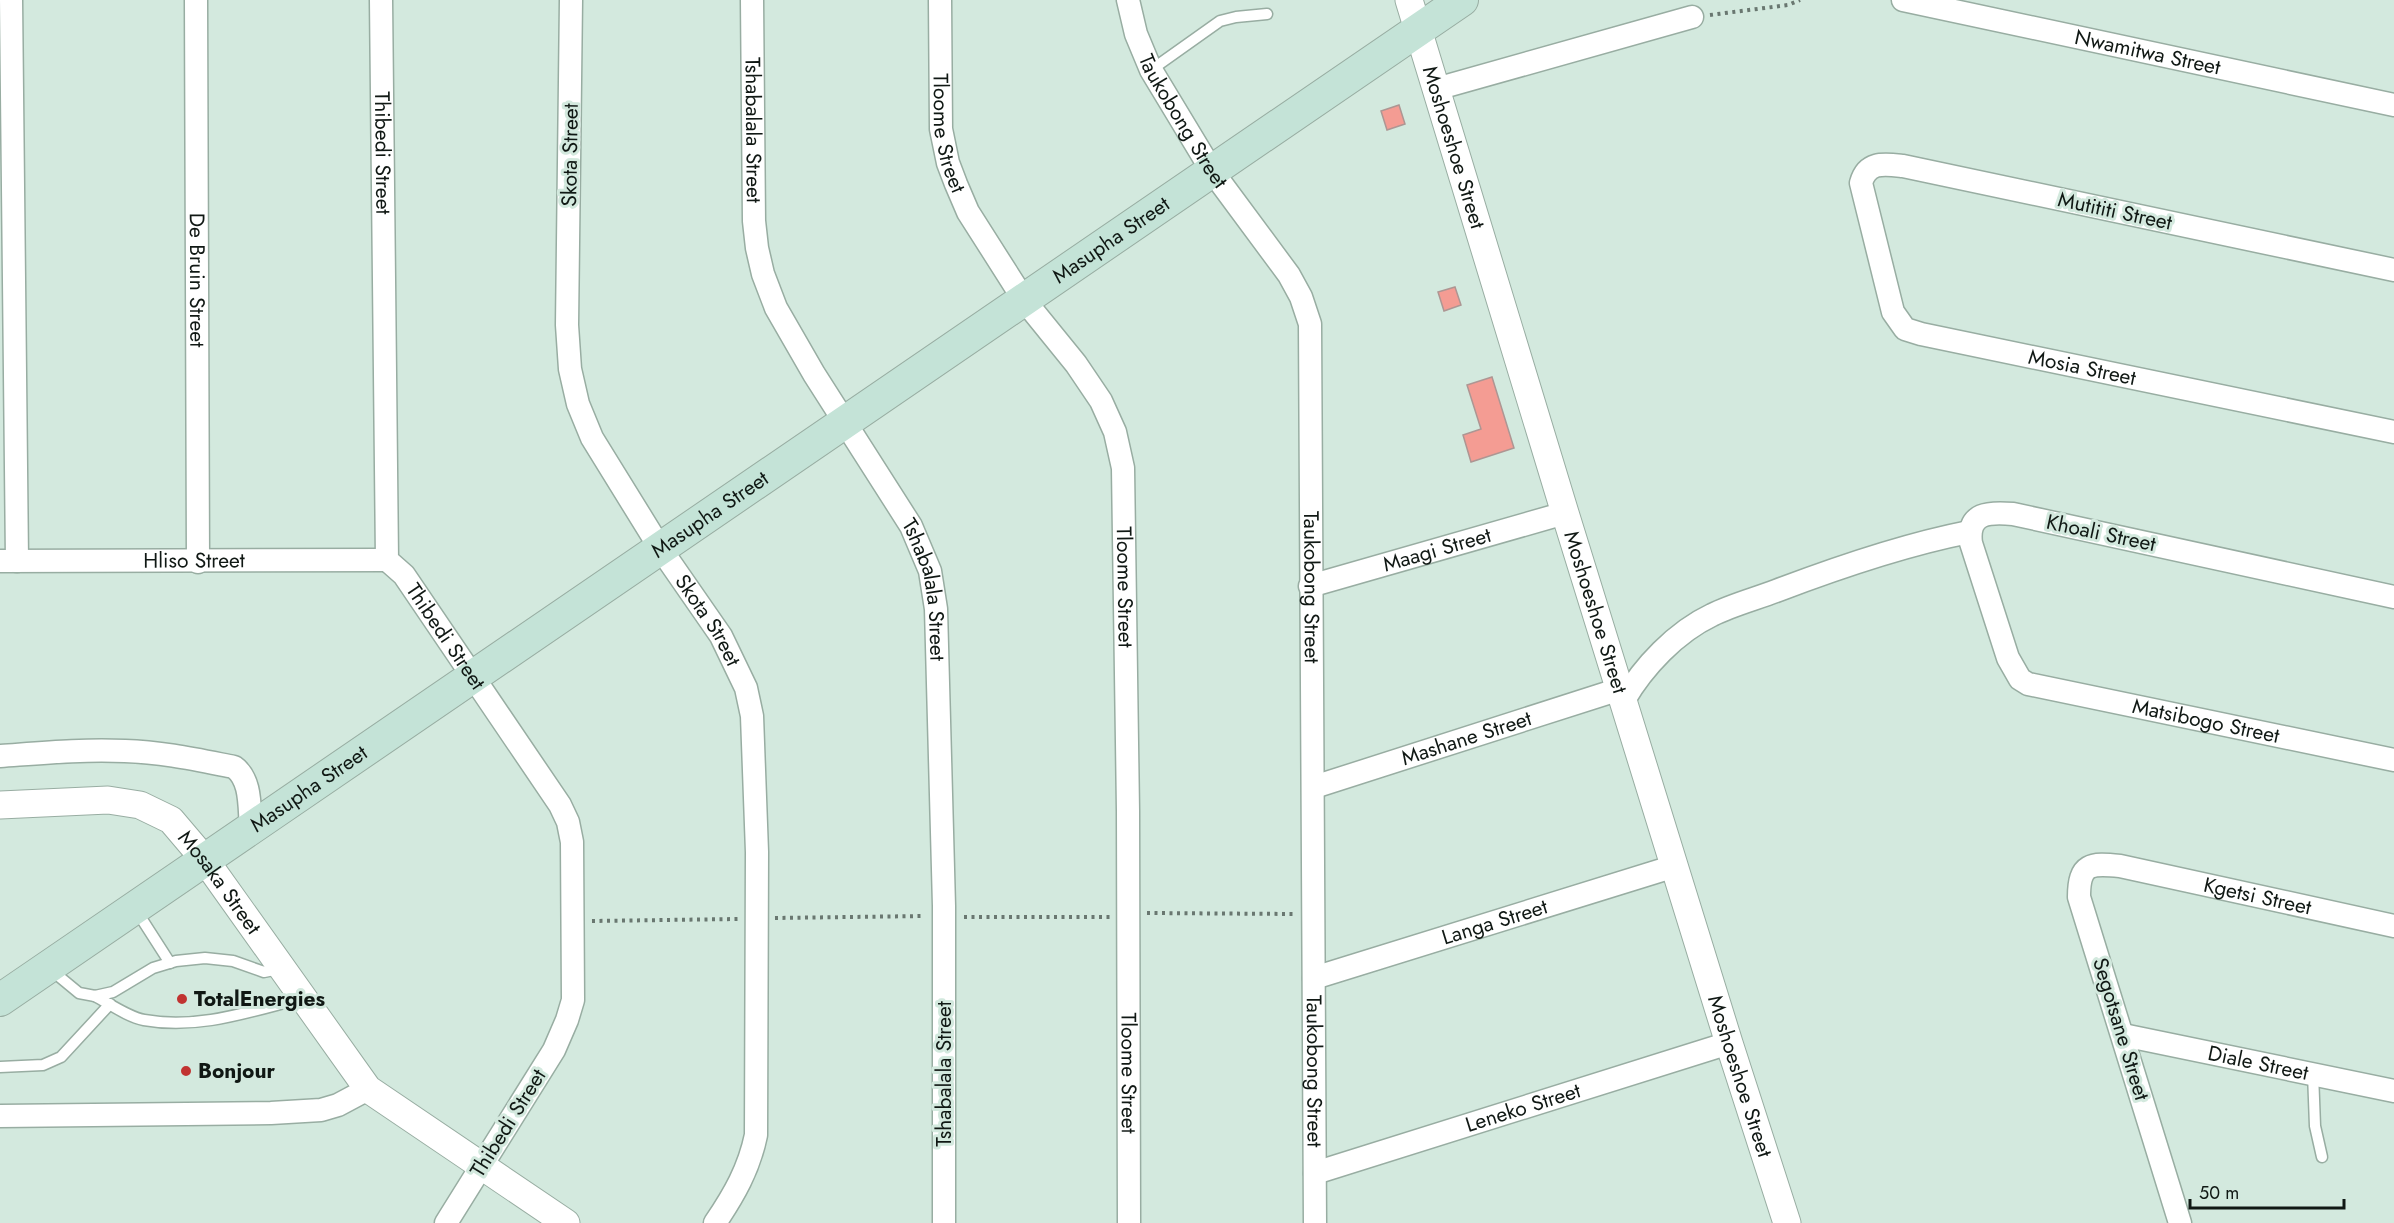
<svg xmlns="http://www.w3.org/2000/svg" width="2394" height="1223" font-family="Jost,sans-serif">
  <rect width="100%" height="100%" fill="#d3e9de"/>
  <g fill="#f49c93" stroke="#ad9693" stroke-width="1.5">
    <polygon points="1399,105 1405,124 1387,130 1381,111"/>
    <polygon points="1455,287 1461,305 1444,311 1438,292"/>
    <polygon points="1492,377 1514,448 1471,462 1463,435 1481,429 1467,385"/>
  </g>
  <g fill="none" stroke-linecap="round" stroke-linejoin="round">
    <defs>
      <g id="service">
        <polyline points="1151,70 1220,21 1236,17 1267,14"/>
        <polyline points="136,910 170,963"/>
        <polyline points="50,969 79,993 95,996 113,992 153,968 176,961 205,958 233,961 264,972 279,969"/>
        <path d="M 95,996 C 110,1004 128,1017 144,1020 C 199,1030 251,1011 303,998"/>
        <polyline points="0,1067 43,1065 61,1057 110,1004"/>
        <polyline points="2313,1073 2315,1126 2322,1157"/>
      </g>
      <g id="minor">
        <polyline points="11,0 17,561"/>
        <path id="s1" d="M 196,0 L 198,562"/>
        <path id="s2" d="M 381,0 L 387,560 L 404,575 L 560,805 L 568,822 L 572,842 L 573,1000 L 567,1020 L 554,1050 L 446,1223"/>
        <path id="s3" d="M 571,0 L 567,325 L 570,369 L 578,404 L 592,438 L 660,548 L 721,636 L 746,688 L 752,716 L 757,852 L 756,1135 C 749,1169 734,1195 715,1223"/>
        <path id="s4" d="M 752,0 L 754,221 L 757,248 L 763,274 L 776,308 L 814,374 L 911,526 L 930,571 L 936,609 L 944,906 L 944,1223"/>
        <path id="s5" d="M 940,0 L 941,129 L 948,163 L 956,184 L 968,212 L 1024,300 L 1076,364 L 1101,401 L 1115,432 L 1123,468 L 1128,811 L 1129,1223"/>
        <path id="s6" d="M 1128,0 L 1136,34 L 1151,70 L 1212,171 L 1289,275 L 1301,297 L 1310,324 L 1315,1223"/>
        <path id="s7" d="M 1903,0 L 2394,105"/>
        <polyline points="1436,89 1692,17"/>
        <path id="s8" d="M 2394,270 L 1903,166 C 1884,164 1867,161 1861,183 L 1893,312 L 1905,329 L 1921,334 L 2394,432"/>
        <path id="s9" d="M 0,561 L 387,560"/>
        <path id="s10" d="M 1310,586 L 1565,513"/>
        <path id="s11" d="M 2394,597 L 2013,514 C 1989,512 1967,512 1971,543 L 2008,658 L 2020,679 L 2028,684 L 2394,760"/>
        <path d="M 1624,700 C 1643,667 1676,632 1712,615 C 1732,605 1755,599 1776,591 C 1839,567 1903,545 1969,532"/>
        <path d="M 0,756 C 42,753 83,749 125,751 C 162,752 198,760 234,767 C 252,780 249,808 251,828"/>
        <path id="s12" d="M 1314,787 L 1620,689"/>
        <path id="s13" d="M 1314,978 L 1675,866"/>
        <path id="s14" d="M 2123,1035 L 2394,1091"/>
        <polyline points="0,1116 271,1113 321,1110 338,1105 368,1089"/>
        <path id="s15" d="M 1315,1173 L 1729,1043"/>
        <path id="s16" d="M 2180,1223 L 2079,897 C 2079,863 2091,863 2120,866 L 2394,926"/>
      </g>
      <g id="tertiary">
        <path id="s17" d="M 1409,0 L 1565,513 L 1729,1043 L 1787,1223"/>
        <path id="s18" d="M 0,805 L 108,800 L 140,805 L 171,820 L 205,860 L 368,1089 L 566,1223"/>
      </g>
      <g id="secondary">
        <path id="s19" d="M 0,1000 L 1462,0"/>
      </g>
    </defs>
    <use href="#service" stroke="#98ada2" stroke-width="13"/>
    <use href="#minor" stroke="#98ada2" stroke-width="25"/>
    <use href="#tertiary" stroke="#98ada2" stroke-width="29"/>
    <use href="#secondary" stroke="#98ada2" stroke-width="34"/>
    <g stroke="#697770" stroke-width="4" stroke-dasharray="3 4.5" stroke-linecap="butt">
      <polyline points="1710,15 1788,5 1800,0"/>
      <polyline points="1147,913 1293,914"/>
      <polyline points="964,917 1110,917"/>
      <polyline points="775,918 924,916"/>
      <polyline points="592,921 738,919"/>
    </g>
    <use href="#service" stroke="#fff" stroke-width="10"/>
    <use href="#minor" stroke="#fff" stroke-width="22"/>
    <use href="#tertiary" stroke="#fff" stroke-width="27"/>
    <use href="#secondary" stroke="#c4e3d7" stroke-width="32"/>
  </g>
  <g fill="#c13331" stroke="#d3e9de" stroke-width="2">
    <circle cx="182" cy="999" r="6"/>
    <circle cx="186" cy="1071" r="6"/>
  </g>
  <g text-anchor="middle" stroke-width="6" stroke-linejoin="round" paint-order="stroke">
    <g font-size="21" fill="#101814" stroke="#d3e9de">
      <text dy="7" stroke="none"><textPath href="#s7" startOffset="250">Nwamitwa Street</textPath></text>
      <text dy="7" stroke="none"><textPath href="#s6" startOffset="134">Taukobong Street</textPath></text>
      <text dy="7" stroke="none"><textPath href="#s4" startOffset="130">Tshabalala Street</textPath></text>
      <text dy="7" stroke="none"><textPath href="#s5" startOffset="134">Tloome Street</textPath></text>
      <text dy="7" stroke="none"><textPath href="#s17" startOffset="154">Moshoeshoe Street</textPath></text>
      <text dy="7" stroke="none"><textPath href="#s2" startOffset="153">Thibedi Street</textPath></text>
      <text transform="translate(570 155) rotate(-89)" y="7">Skota Street</text>
      <text transform="translate(2115 211) rotate(12)" y="7">Mutititi Street</text>
      <text dy="7" stroke="none"><textPath href="#s19" startOffset="1346">Masupha Street</textPath></text>
      <text dy="7" stroke="none"><textPath href="#s1" startOffset="280">De Bruin Street</textPath></text>
      <text dy="7" stroke="none"><textPath href="#s8" startOffset="888">Mosia Street</textPath></text>
      <text dy="7" stroke="none"><textPath href="#s19" startOffset="860">Masupha Street</textPath></text>
      <text transform="translate(2101 533) rotate(12)" y="7">Khoali Street</text>
      <text dy="7" stroke="none"><textPath href="#s10" startOffset="132">Maagi Street</textPath></text>
      <text dy="7" stroke="none"><textPath href="#s9" startOffset="194">Hliso Street</textPath></text>
      <text dy="7" stroke="none"><textPath href="#s5" startOffset="638">Tloome Street</textPath></text>
      <text dy="7" stroke="none"><textPath href="#s6" startOffset="638">Taukobong Street</textPath></text>
      <text dy="7" stroke="none"><textPath href="#s4" startOffset="634">Tshabalala Street</textPath></text>
      <text dy="7" stroke="none"><textPath href="#s17" startOffset="640">Moshoeshoe Street</textPath></text>
      <text dy="7" stroke="none"><textPath href="#s3" startOffset="658">Skota Street</textPath></text>
      <text dy="7" stroke="none"><textPath href="#s2" startOffset="657">Thibedi Street</textPath></text>
      <text dy="7" stroke="none"><textPath href="#s11" startOffset="789">Matsibogo Street</textPath></text>
      <text dy="7" stroke="none"><textPath href="#s12" startOffset="160">Mashane Street</textPath></text>
      <text dy="7" stroke="none"><textPath href="#s19" startOffset="374">Masupha Street</textPath></text>
      <text dy="7" stroke="none"><textPath href="#s18" startOffset="254">Mosaka Street</textPath></text>
      <text dy="7" stroke="none"><textPath href="#s16" startOffset="546">Kgetsi Street</textPath></text>
      <text dy="7" stroke="none"><textPath href="#s13" startOffset="189">Langa Street</textPath></text>
      <text transform="translate(2121 1029) rotate(73)" y="7">Segotsane Street</text>
      <text dy="7" stroke="none"><textPath href="#s14" startOffset="138">Diale Street</textPath></text>
      <text dy="7" stroke="none"><textPath href="#s5" startOffset="1124">Tloome Street</textPath></text>
      <text dy="7" stroke="none"><textPath href="#s6" startOffset="1122">Taukobong Street</textPath></text>
      <text transform="translate(944 1074) rotate(-90)" y="7">Tshabalala Street</text>
      <text dy="7" stroke="none"><textPath href="#s17" startOffset="1126">Moshoeshoe Street</textPath></text>
      <text dy="7" stroke="none"><textPath href="#s15" startOffset="218">Leneko Street</textPath></text>
      <text transform="translate(508 1123) rotate(-58)" y="7">Thibedi Street</text>
    </g>
    <g font-size="21" font-weight="bold" fill="#101814" stroke="#d3e9de" text-anchor="start">
      <text x="194" y="1006">TotalEnergies</text>
      <text x="198" y="1078">Bonjour</text>
    </g>
  </g>
  <path d="M2190 1199v9h154v-9" fill="none" stroke="#101814" stroke-width="3"/>
  <text x="2199" y="1199" font-size="18" fill="#101814" stroke="#d3e9de" stroke-width="4.5" paint-order="stroke">50 m</text>
</svg>
